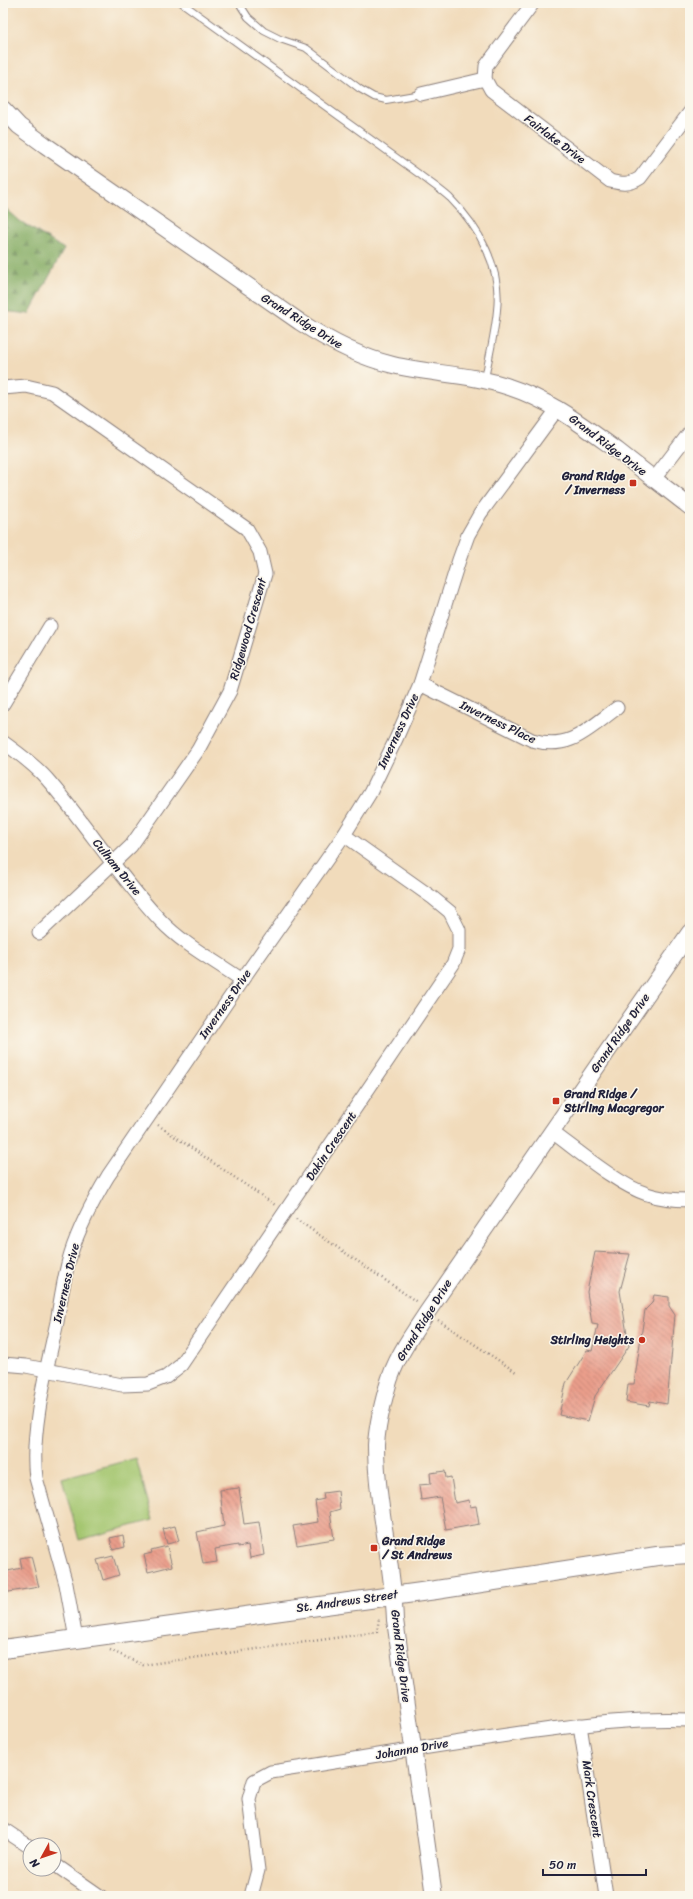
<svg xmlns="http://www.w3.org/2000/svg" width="693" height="1899" font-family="Sriracha,sans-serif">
  <defs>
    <pattern id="forest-firs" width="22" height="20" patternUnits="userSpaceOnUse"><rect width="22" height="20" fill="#83ab62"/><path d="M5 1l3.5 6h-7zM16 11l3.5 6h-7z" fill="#6b8b52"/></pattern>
    <pattern id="building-back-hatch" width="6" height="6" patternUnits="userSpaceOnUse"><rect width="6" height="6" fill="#ea9e8b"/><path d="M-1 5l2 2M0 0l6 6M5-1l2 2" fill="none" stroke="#bd8073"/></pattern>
  </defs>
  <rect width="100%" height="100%" fill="#fbf7ec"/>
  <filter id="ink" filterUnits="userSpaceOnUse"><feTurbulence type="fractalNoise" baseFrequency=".025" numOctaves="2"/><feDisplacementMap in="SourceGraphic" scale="8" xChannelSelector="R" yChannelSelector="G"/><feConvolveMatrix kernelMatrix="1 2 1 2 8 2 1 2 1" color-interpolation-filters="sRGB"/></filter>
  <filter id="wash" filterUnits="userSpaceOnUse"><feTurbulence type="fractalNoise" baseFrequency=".012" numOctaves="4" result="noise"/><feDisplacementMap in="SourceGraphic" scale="16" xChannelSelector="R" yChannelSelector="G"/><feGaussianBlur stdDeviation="0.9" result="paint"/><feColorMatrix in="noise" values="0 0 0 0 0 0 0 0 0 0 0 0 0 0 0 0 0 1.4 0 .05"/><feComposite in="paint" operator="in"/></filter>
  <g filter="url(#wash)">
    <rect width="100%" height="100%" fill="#f1dbbb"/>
    <polygon fill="url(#forest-firs)" stroke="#52664e" points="3,206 20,221 64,249 29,314 3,311"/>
    <polygon fill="#a4c66f" stroke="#637455" points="136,1458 153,1520 79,1540 62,1478"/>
    <g id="blocks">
      <g fill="url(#building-back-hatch)">
        <polygon points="595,1252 630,1254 620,1291 629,1346 595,1396 588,1421 559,1415 566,1383 587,1350 592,1351 598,1325 592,1324 587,1292"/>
        <polygon points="654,1295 669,1297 669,1306 675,1315 667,1404 650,1401 649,1406 626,1402 628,1384 634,1384 645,1310 652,1303"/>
        <polygon points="445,1471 446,1478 451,1477 455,1503 469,1500 470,1507 476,1506 479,1524 446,1530 440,1497 421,1500 419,1485 431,1484 430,1473"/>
        <polygon points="239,1488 244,1524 259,1522 264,1555 250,1558 248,1545 238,1547 238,1545 215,1549 217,1562 203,1564 197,1532 224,1526 220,1490"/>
        <polygon points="338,1491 340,1509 330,1512 334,1539 297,1545 293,1526 318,1522 315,1501 324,1499 323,1493"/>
        <polygon points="175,1526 179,1541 167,1544 163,1529"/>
        <polygon points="123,1535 125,1547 113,1550 110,1538"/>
        <polygon points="167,1546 172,1566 148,1572 144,1555 152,1553 151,1550"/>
        <polygon points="31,1556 39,1587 3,1593 3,1572 22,1568 20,1558"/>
        <polygon points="113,1556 119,1575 103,1580 97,1560"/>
      </g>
    </g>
  </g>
  <g filter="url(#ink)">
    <use href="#blocks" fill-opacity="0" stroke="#8a7e7b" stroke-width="1"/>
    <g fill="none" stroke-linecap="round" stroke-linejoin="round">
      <defs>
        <g id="service">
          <path d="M 182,3 L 419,174 C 429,182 440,189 450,198 C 479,227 502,268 497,310 C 495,333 489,356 485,379"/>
          <polyline points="239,3 248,17 264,31 280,39 306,48 360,89 374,97 386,100 421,94"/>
        </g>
        <g id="minor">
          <path d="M 533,3 L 486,66 L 485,79 L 491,90 L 610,181 C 622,184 629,185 640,178 L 690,112"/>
          <polyline points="421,94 485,79"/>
          <polyline points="3,388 26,386 52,392 247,529 260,552 265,574 230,691 198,750 131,846 39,933"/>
          <polyline points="654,479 690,432"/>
          <path d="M 420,684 L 532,740 C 570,751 588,729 617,708"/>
          <polyline points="3,704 50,626"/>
          <path d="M 3,742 C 18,753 34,764 47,779 C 87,825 119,877 161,921 C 184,945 215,961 242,980"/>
          <path d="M 552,1132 C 577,1150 618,1185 647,1194 C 661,1199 676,1200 690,1200"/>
          <polyline points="3,1364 26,1366 122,1385 148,1384 166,1377 181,1365 453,964 459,949 459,930 450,912 433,898 344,835"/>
          <path d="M 76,1639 L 66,1584 L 36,1478 C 30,1432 47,1368 57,1322 C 61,1299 64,1275 71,1253 C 80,1225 93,1201 108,1176 L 242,980 L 344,835 L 370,793 L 396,739 L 420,684 L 459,560 L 468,535 L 480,514 L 558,408"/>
          <polyline points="580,1725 606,1896"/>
          <polyline points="3,1829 30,1847"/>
          <polyline points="54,1864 100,1896"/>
          <path d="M 251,1896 L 258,1870 L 249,1799 L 254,1781 L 271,1772 C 355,1759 437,1745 521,1733 C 576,1726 634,1717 690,1720"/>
        </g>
        <g id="tertiary">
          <path d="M 3,109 L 19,126 L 45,145 L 300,322 C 329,341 359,357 393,365 C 431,374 472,374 509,387 C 552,401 582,425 618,451 C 642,470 666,488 690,507"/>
          <path d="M 434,1896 L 395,1620 C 393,1562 376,1504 376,1445 C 377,1427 382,1406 387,1388 C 394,1360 412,1335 428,1311 L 690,932"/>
        </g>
        <polyline id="secondary" points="3,1649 436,1590 657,1556 690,1554"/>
      </defs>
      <use href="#service" stroke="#8a7e7b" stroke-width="8"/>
      <use href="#minor" stroke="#8a7e7b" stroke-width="15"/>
      <use href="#tertiary" stroke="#8a7e7b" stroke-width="18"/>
      <use href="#secondary" stroke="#8a7e7b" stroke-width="20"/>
      <g stroke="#8a7e7b" stroke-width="2.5" stroke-dasharray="1 3" stroke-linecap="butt">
        <polyline points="158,1125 275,1205"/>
        <polyline points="296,1219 417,1302"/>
        <polyline points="438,1320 516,1372"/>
        <polyline points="110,1650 143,1665 377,1632 379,1618"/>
      </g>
      <use href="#service" stroke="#fff" stroke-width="6"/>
      <use href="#minor" stroke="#fff" stroke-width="13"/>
      <use href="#tertiary" stroke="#fff" stroke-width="16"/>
      <use href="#secondary" stroke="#fff" stroke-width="18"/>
    </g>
  </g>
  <g fill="#c8321e" stroke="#fbf7ec" stroke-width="1.5">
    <rect x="629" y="479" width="8" height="8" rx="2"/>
    <rect x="552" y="1097" width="8" height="8" rx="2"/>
    <circle cx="642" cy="1340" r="4"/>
    <rect x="370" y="1544" width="8" height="8" rx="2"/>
  </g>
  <g text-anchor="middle" stroke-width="3" stroke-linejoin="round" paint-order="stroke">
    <g font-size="12" fill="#22223b" stroke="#fbf7ec">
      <text transform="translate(555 139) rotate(37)" y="4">Fairlake Drive</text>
      <text transform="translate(302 321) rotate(32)" y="4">Grand Ridge Drive</text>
      <text transform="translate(608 445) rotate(37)" y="4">Grand Ridge Drive</text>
      <text transform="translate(248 629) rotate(-74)" y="4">Ridgewood Crescent</text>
      <text transform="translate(498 722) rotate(26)" y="4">Inverness Place</text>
      <text transform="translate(398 731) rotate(-65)" y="4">Inverness Drive</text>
      <text transform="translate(117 867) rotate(51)" y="4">Culham Drive</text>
      <text transform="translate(225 1004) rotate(-55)" y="4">Inverness Drive</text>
      <text transform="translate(620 1033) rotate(-55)" y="4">Grand Ridge Drive</text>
      <text transform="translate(331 1146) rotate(-56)" y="4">Dakin Crescent</text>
      <text transform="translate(66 1283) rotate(-77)" y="4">Inverness Drive</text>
      <text transform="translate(424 1320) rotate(-58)" y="4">Grand Ridge Drive</text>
      <text transform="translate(347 1601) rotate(-8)" y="4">St. Andrews Street</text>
      <text transform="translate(401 1656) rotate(83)" y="4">Grand Ridge Drive</text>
      <text transform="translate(412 1749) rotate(-10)" y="4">Johanna Drive</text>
      <text transform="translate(592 1799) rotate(82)" y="4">Mark Crescent</text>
    </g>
    <g font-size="12" font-weight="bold" fill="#22223b" stroke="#fbf7ec" text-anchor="end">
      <text x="625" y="480">Grand Ridge<tspan x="625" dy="14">/ Inverness</tspan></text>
      <text x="564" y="1098" text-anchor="start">Grand Ridge /<tspan x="564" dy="14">Stirling Macgregor</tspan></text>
      <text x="634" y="1344">Stirling Heights</text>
      <text x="382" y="1545" text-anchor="start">Grand Ridge<tspan x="382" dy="14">/ St Andrews</tspan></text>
    </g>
  </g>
  <rect width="693" height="1899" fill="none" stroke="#fbf7ec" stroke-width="16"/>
  <g transform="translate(42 1857) rotate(230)"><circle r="19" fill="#fbf7ec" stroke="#a4a2a5"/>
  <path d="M0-3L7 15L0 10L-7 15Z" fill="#c8321e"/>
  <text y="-6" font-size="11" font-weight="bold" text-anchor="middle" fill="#22223b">N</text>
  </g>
  <path d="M543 1869v6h103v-6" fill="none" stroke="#22223b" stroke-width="2"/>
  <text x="549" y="1869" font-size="12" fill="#22223b" stroke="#fbf7ec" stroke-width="3" paint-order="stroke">50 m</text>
</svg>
